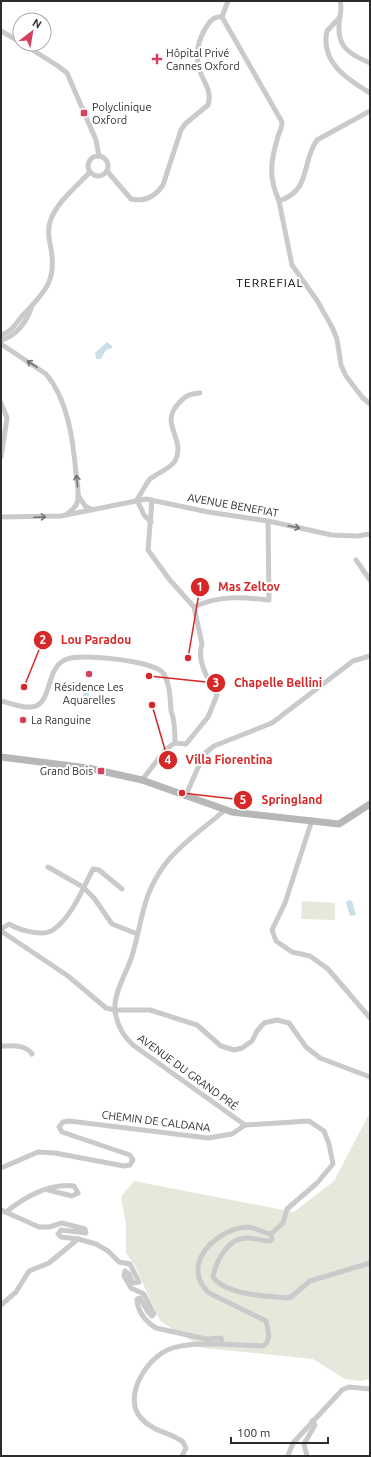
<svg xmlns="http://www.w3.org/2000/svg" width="371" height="1457" font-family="Ubuntu,sans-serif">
  <rect width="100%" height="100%" fill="#fff"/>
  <g fill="#e5e9dc">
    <polygon points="302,901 335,903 335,920 301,919"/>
    <polygon points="368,1116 370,1117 370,1379 361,1381 345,1379 313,1359 203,1348 160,1321 135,1266 126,1253 126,1224 121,1197 134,1181 294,1212 334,1181"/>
  </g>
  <g fill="#cae0e8">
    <polygon points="107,342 112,346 112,348 106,350 101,359 96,359 95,353"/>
    <polygon points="84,685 90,685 88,706 82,705"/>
    <polygon points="348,900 352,901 356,915 350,916 346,903"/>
  </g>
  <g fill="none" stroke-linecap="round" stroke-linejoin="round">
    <g stroke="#cacaca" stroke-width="5">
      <path d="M 340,1 C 342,7 341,10 340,16 C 335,45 346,53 370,63"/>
      <path d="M 222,17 L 282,122 C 282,129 278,134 277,140 C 270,164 269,178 279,201 C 312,190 301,162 317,140 L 370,111"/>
      <polyline points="222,17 228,1"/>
      <path d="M 340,17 L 327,31 C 320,62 347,79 370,93"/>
      <polyline points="1,31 20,42"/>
      <polyline points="23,44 58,66 67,73 96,140 99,156"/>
      <circle cx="98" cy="166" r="10"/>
      <path d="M 107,171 L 131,199 C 145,202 155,197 163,185 L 181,130 L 185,124 L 208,105 C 213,90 202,81 199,68 C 195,53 199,38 207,26 C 210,21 215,16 222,17"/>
      <polyline points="279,201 292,265 318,302 332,327 337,339 341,365 346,376 362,397 370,404"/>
      <path d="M 1,335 C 12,332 16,323 23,315 C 44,293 57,281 51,249 C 49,239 47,228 51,219 C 58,201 77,186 90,172"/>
      <path d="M 1,340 C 15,337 26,323 31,309"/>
      <path d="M 1,344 L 46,374 C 68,400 73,440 76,473 C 77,482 80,494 77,503 C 75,508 71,511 67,514"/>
      <polyline points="1,403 7,418 1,457"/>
      <polyline points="78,495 85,506 91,509"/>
      <polyline points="1,517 61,516 146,499 208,512 268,521 332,535 357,536 370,534"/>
      <path d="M 151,522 L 144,515 L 137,500 C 141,494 145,485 150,479 C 157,473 170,469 175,461 C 187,439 158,424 179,403 C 186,395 190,394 200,393"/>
      <polyline points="356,560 370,580"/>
      <path d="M 194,607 C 219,595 243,597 269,600 L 268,521"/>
      <path d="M 1,701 C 10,703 22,708 31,707 C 54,705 44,667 67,659 C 81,653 157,661 164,674 C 170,685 170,698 171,710 C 171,713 173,715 173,718 C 175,726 175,735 175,743"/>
      <path d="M 142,780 L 166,749 L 175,743 L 186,744 L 208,717 L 217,695 C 209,681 196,661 202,644 L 194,607 L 169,579 L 148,550 L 152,500"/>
      <polyline points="186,795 204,754 214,746 272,723 353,661 370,656"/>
      <path d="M 225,810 C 208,825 179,845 166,863 C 141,896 143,920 132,956 C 127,972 113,994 115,1011 C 117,1025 123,1036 133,1045 L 245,1125"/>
      <polyline points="312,820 285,903 272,930 276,941 292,952 310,956 328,969 370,1018"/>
      <polyline points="48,867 83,887 94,898 112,924 135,933"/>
      <path d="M 1,929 L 9,924 C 19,930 42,937 53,930 C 72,917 83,888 93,869 L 99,870 L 122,889"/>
      <polyline points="1,931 68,976 106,1008 115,1010 150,1010 197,1025 221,1046 234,1050 242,1048 252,1041 257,1031 264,1023 277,1020 289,1023 306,1047 320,1058 370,1077"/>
      <path d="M 1,1046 C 12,1046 25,1044 32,1054"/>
      <path d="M 1,1168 L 38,1152 L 55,1153 L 124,1166 L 130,1165 L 133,1160 L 130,1155 L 62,1132 L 59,1127 L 63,1122 L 69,1121 L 208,1138 L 232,1134 L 245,1125 L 309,1121 L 324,1131 L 329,1144 L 333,1164 L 317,1183 L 287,1209 L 283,1223 L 271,1234 C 263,1233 256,1227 247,1227 C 216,1229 179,1265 209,1293 L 266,1321 C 268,1331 272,1340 263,1346 L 222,1344"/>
      <path d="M 1,1210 L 39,1227 L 49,1227 L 62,1223 L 85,1229 L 86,1233 L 61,1230 L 58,1234 L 61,1237 L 78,1239 L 96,1244 L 108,1251 L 119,1262 L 130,1264 L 139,1282 L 133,1283 L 129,1274 L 125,1271 L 124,1276 L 131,1288 L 144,1294 L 154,1314 L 152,1316 L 148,1312 L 140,1298 L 137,1299 C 137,1311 146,1322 156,1328 L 206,1339 L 221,1338 L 222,1344 C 205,1344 186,1343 170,1349 C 147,1357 122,1397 141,1418 C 153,1432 170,1432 183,1442 L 186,1448 L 182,1456"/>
      <path d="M 6,1212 C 25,1197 49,1183 74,1186 L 78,1193 L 72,1196 L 48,1190"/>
      <path d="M 271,1234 L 272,1239 L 270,1241 C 262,1241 255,1238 248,1238 C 228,1237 216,1261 213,1277 C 226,1295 266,1296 287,1298 L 291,1297 L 310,1281 L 370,1263"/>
      <polyline points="1,1305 16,1292 29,1271 49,1263 78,1239"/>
      <polyline points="288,1456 293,1443 342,1390 349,1387 370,1389"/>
      <polyline points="307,1456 304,1444 315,1425 312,1421"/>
    </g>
    <polyline stroke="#b7b7b7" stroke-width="7" points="1,757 88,768 142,780 232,812 339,824 370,804"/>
  </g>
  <defs><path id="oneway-shaft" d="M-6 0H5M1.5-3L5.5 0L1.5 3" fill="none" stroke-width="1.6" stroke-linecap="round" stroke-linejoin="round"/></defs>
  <g stroke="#747474">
    <use href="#oneway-shaft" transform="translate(32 364) rotate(-147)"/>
    <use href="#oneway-shaft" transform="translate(77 481) rotate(-95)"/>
    <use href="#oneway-shaft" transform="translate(40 517) rotate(-2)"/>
    <use href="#oneway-shaft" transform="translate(294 527) rotate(12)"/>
  </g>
  <g fill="#d4405d" stroke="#fff" stroke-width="1.5">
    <path d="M155 53h4v4h4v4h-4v4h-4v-4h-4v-4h4z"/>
    <rect x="80" y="109" width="8" height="8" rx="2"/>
    <circle cx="89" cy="674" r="4"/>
    <circle cx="23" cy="720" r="4"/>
    <rect x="97" y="767" width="8" height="8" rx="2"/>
  </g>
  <g text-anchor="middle" stroke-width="4" stroke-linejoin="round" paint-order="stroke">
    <g font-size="11" fill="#2d2d2d" stroke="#fff" text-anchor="start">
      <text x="166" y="57">Hôpital Privé<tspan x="166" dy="13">Cannes Oxford</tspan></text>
      <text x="92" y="111">Polyclinique<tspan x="92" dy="13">Oxford</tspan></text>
      <text x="89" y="691" text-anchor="middle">Résidence Les<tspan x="89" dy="13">Aquarelles</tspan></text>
      <text x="31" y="724">La Ranguine</text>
      <text x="93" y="775" text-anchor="end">Grand Bois</text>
    </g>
    <g font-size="11" fill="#2d2d2d" stroke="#fff">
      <text transform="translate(233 505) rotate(10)" y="4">AVENUE BENEFIAT</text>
      <text transform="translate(188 1072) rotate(36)" y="4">AVENUE DU GRAND PRÉ</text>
      <text transform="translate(156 1121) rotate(7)" y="4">CHEMIN DE CALDANA</text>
    </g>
    <g font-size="12" letter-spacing="1" fill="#000" stroke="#fff">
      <text x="270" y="287">TERREFIAL</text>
    </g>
  </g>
  <path fill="none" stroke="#d62828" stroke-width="1.5" d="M188 658L200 587M24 687L43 640M149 676L216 683M152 705L168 760M182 793L243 800"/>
  <g fill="#d62828" stroke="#fff" stroke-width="1.5">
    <circle cx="188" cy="658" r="4"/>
    <circle cx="24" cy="687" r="4"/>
    <circle cx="149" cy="676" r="4"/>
    <circle cx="152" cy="705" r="4"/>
    <circle cx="182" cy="793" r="4"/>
    <circle cx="200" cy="587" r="10"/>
    <circle cx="43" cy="640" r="10"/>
    <circle cx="216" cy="683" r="10"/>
    <circle cx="168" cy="760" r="10"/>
    <circle cx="243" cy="800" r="10"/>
  </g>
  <g font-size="12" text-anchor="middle" font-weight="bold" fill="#fff">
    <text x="200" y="591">1</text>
    <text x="43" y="644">2</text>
    <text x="216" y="687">3</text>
    <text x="168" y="764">4</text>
    <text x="243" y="804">5</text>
  </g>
  <g font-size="12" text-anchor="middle" font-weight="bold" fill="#d62828" stroke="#fff" stroke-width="4" stroke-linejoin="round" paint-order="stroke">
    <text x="249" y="591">Mas Zeltov</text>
    <text x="96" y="644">Lou Paradou</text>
    <text x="278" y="687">Chapelle Bellini</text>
    <text x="229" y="764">Villa Fiorentina</text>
    <text x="292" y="804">Springland</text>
  </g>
  <rect width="371" height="1457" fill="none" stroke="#2d2d2d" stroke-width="4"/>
  <g transform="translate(32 32) rotate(31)"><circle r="19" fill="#ffffff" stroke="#ababab"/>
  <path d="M0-3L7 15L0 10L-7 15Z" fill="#d4405d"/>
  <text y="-6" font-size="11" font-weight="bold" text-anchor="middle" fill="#2d2d2d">N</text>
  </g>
  <path d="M231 1437v6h97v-6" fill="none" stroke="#2d2d2d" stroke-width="2"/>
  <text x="237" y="1437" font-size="12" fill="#2d2d2d" stroke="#ffffff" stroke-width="3" paint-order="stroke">100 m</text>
</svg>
